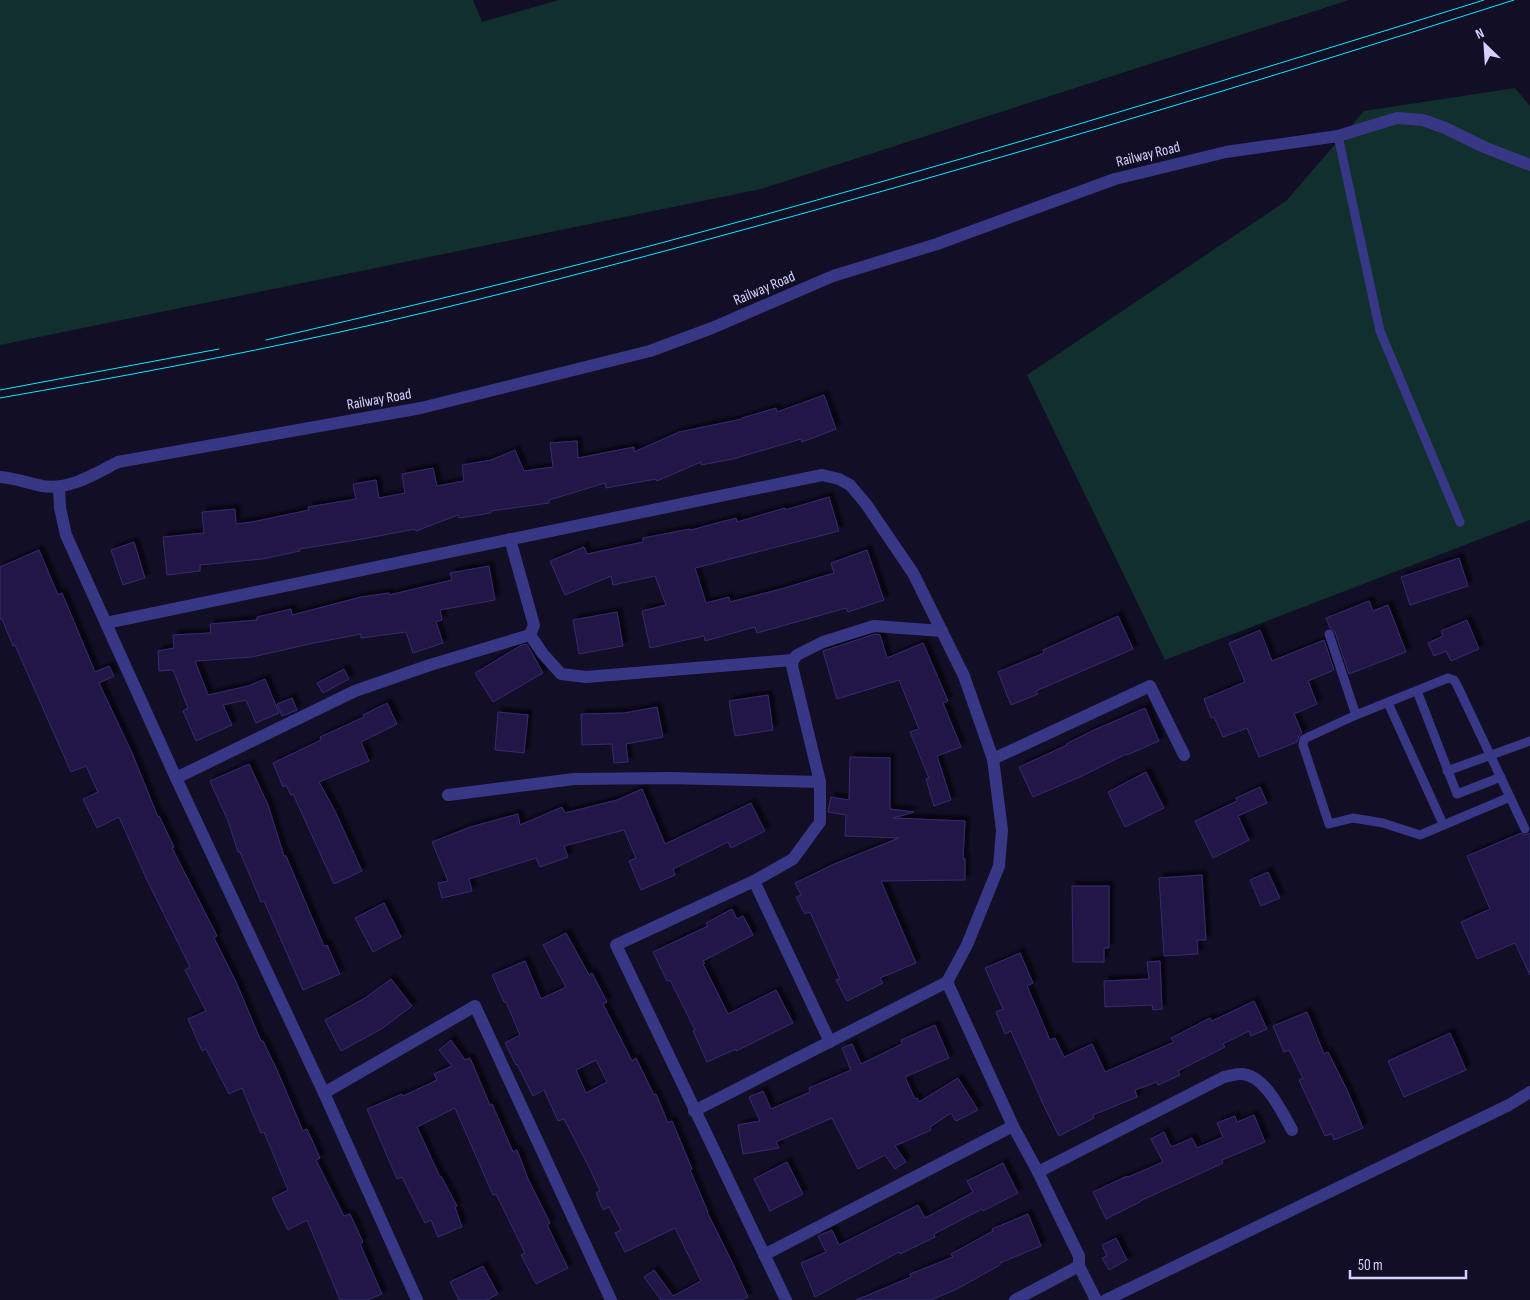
<svg xmlns="http://www.w3.org/2000/svg" width="1530" height="1300" font-family="'Sofia Sans Condensed',sans-serif">
  <defs>
    <filter id="shadow"><feDropShadow dx="4.5" dy="-4.5" stdDeviation="1" flood-color="#0009"/></filter>
  </defs>
  <rect width="100%" height="100%" fill="#110e25"/>
  <g fill="#102f2d">
    <polygon points="0,0 473,0 482,22 559,0 1349,0 761,189 0,345"/>
    <polygon points="1515,88 1530,106 1530,520 1165,660 1027,375 1286,201 1364,111"/>
  </g>
  <g fill="#201946" stroke="#362a73" fill-rule="evenodd" filter="url(#shadow)">
    <polygon points="824,395 836,429 802,442 801,439 733,459 701,465 701,462 657,481 656,479 606,488 605,483 549,500 549,503 491,511 491,513 459,518 458,515 416,531 415,529 363,539 299,549 300,551 262,559 200,565 200,571 167,575 163,537 204,533 202,512 235,509 236,524 252,522 309,510 308,507 356,499 353,484 376,480 379,498 405,493 402,474 433,468 437,486 464,481 462,465 491,460 515,450 524,471 553,467 550,443 577,441 578,458 634,447 634,452 679,432 742,419 742,418 776,408 777,412"/>
    <polygon points="829,497 839,531 695,568 706,603 729,597 730,602 781,589 834,573 831,563 867,550 884,600 848,612 846,608 757,633 755,627 705,641 704,636 650,648 642,611 666,605 655,576 613,585 611,576 565,595 550,561 584,547 587,554 643,542 643,538 690,529 691,530 736,518 737,522 785,508 785,510"/>
    <polygon points="134,542 145,578 123,585 111,550"/>
    <polygon points="39,550 58,595 62,593 95,672 109,666 114,676 99,683 132,753 158,817 159,816 174,847 172,848 217,936 214,938 236,982 261,1041 263,1041 277,1070 303,1131 307,1129 320,1158 316,1160 344,1216 350,1214 363,1242 360,1244 382,1294 367,1300 340,1300 307,1220 288,1230 272,1198 288,1190 264,1132 261,1133 242,1088 229,1094 206,1049 202,1051 188,1019 206,1011 185,970 190,967 147,880 119,817 97,828 83,799 98,792 86,766 71,772 15,645 13,646 2,619 0,619 0,567"/>
    <polygon points="1459,558 1468,586 1410,605 1401,577"/>
    <polygon points="489,566 495,600 440,610 442,620 436,622 443,643 413,653 406,632 361,638 361,634 314,643 252,657 195,661 208,695 248,686 265,679 279,713 256,723 246,700 223,705 232,725 196,741 183,711 188,708 173,670 159,671 158,651 174,648 173,635 211,633 210,624 257,620 257,617 291,609 292,615 361,597 389,593 389,595 452,580 450,573"/>
    <polygon points="1369,601 1373,611 1388,605 1406,652 1349,674 1335,632 1330,628 1326,618"/>
    <polygon points="617,612 623,646 579,654 573,620"/>
    <polygon points="1118,616 1133,649 1036,691 1038,694 1011,705 998,672 1044,653 1043,650"/>
    <polygon points="1467,620 1479,649 1451,661 1446,651 1434,656 1428,643 1443,636 1441,631"/>
    <polygon points="1260,630 1272,661 1324,640 1334,670 1308,681 1317,704 1294,714 1302,733 1299,736 1297,742 1259,757 1247,728 1223,737 1214,717 1211,718 1204,699 1245,682 1229,643"/>
    <polygon points="875,634 880,635 887,658 923,643 948,701 943,703 961,747 937,756 951,800 934,806 926,779 929,778 910,732 919,729 899,680 837,699 823,651"/>
    <polygon points="527,644 543,673 493,702 475,673 520,646"/>
    <polygon points="344,669 349,679 323,693 317,683"/>
    <polygon points="768,695 773,730 735,736 729,701"/>
    <polygon points="292,698 297,710 282,716 277,704"/>
    <polygon points="387,703 397,724 361,742 369,761 319,782 335,811 362,871 334,884 293,794 291,795 286,785 283,787 273,763 321,740 320,737 364,717 363,715"/>
    <polygon points="657,707 663,737 626,744 628,762 614,763 612,744 582,745 581,714 624,713"/>
    <polygon points="1145,708 1159,741 1127,755 1126,754 1082,776 1033,797 1019,767 1067,745 1066,744 1094,730"/>
    <polygon points="498,712 528,715 524,753 495,750"/>
    <polygon points="850,757 890,758 890,809 914,812 893,818 965,821 963,859 965,859 965,880 881,881 916,963 880,978 883,983 847,1001 836,980 840,979 810,912 805,914 796,897 801,895 795,883 834,864 899,838 845,836 846,815 828,812 831,797 849,800"/>
    <polygon points="249,764 268,805 284,856 286,856 324,946 327,945 340,974 303,990 264,901 261,902 240,852 238,852 228,821 210,781"/>
    <polygon points="1146,772 1164,808 1125,827 1108,792"/>
    <polygon points="1260,787 1267,803 1238,816 1249,840 1213,858 1195,821 1237,801 1236,798"/>
    <polygon points="642,789 665,844 751,803 765,831 731,848 728,842 673,869 675,875 641,890 629,861 636,858 624,830 564,846 568,857 540,867 536,858 469,879 472,891 442,898 438,883 448,881 432,842 470,827 518,814 520,825 562,807 565,813 617,800"/>
    <polygon points="1521,833 1525,835 1530,833 1530,975 1515,943 1477,959 1461,922 1490,909 1467,856"/>
    <polygon points="1268,872 1280,898 1261,906 1250,880"/>
    <polygon points="1202,875 1206,940 1197,940 1198,954 1164,956 1159,878"/>
    <polygon points="1072,886 1109,886 1109,948 1104,948 1104,962 1073,962"/>
    <polygon points="384,903 401,937 373,952 355,918"/>
    <polygon points="732,909 737,919 743,916 753,935 703,961 705,963 703,964 728,1014 776,990 793,1023 736,1051 736,1049 707,1062 693,1031 695,1030 670,980 667,981 653,952 708,926 706,923"/>
    <path d="M 566,933 L 589,975 L 592,973 L 607,1002 L 603,1004 L 632,1061 L 636,1058 L 654,1095 L 656,1094 L 668,1123 L 672,1121 L 692,1169 L 690,1170 L 708,1212 L 707,1212 L 733,1264 L 748,1297 L 741,1300 L 661,1300 L 644,1277 L 654,1270 L 673,1296 L 701,1281 L 675,1228 L 625,1252 L 615,1233 L 621,1230 L 609,1207 L 603,1210 L 596,1193 L 600,1191 L 588,1165 L 564,1119 L 558,1121 L 544,1090 L 533,1096 L 517,1064 L 516,1065 L 505,1043 L 520,1035 L 506,1002 L 504,1002 L 492,975 L 525,961 L 541,999 L 566,987 L 543,945 ZM 596,1060 L 607,1082 L 586,1093 L 576,1070 Z"/>
    <polygon points="1020,953 1033,983 1027,986 1050,1040 1055,1038 1064,1057 1092,1044 1105,1072 1174,1042 1171,1038 1210,1018 1212,1021 1254,1001 1267,1029 1251,1036 1249,1031 1223,1044 1225,1047 1178,1071 1180,1075 1158,1085 1157,1082 1135,1090 1137,1097 1093,1115 1094,1118 1059,1136 1044,1106 1011,1031 1005,1034 996,1012 1003,1009 985,968"/>
    <polygon points="1160,961 1162,1009 1153,1010 1152,1005 1105,1007 1104,981 1149,979 1147,962"/>
    <polygon points="391,979 412,1006 383,1028 341,1051 325,1020 365,998"/>
    <polygon points="1307,1012 1324,1054 1328,1052 1348,1092 1363,1128 1334,1140 1332,1134 1325,1136 1299,1080 1303,1078 1289,1050 1284,1052 1273,1026"/>
    <polygon points="935,1025 949,1058 905,1077 915,1099 917,1098 919,1102 958,1078 978,1110 956,1121 951,1113 930,1127 931,1130 895,1146 906,1162 895,1169 885,1155 858,1169 832,1118 776,1142 779,1148 743,1154 738,1125 760,1121 749,1097 763,1091 771,1109 810,1092 809,1088 851,1070 842,1048 852,1044 861,1064 902,1044 901,1040"/>
    <polygon points="1450,1033 1466,1070 1404,1097 1388,1061"/>
    <polygon points="451,1040 465,1060 470,1058 490,1105 492,1104 513,1152 517,1150 528,1179 550,1223 547,1225 568,1268 536,1284 521,1255 525,1253 496,1194 493,1195 455,1108 417,1127 440,1177 441,1176 457,1206 455,1207 462,1227 438,1237 431,1220 425,1223 402,1177 397,1179 367,1109 402,1094 403,1096 437,1080 434,1074 452,1066 439,1050"/>
    <polygon points="1254,1115 1265,1142 1222,1160 1223,1163 1140,1201 1140,1202 1106,1219 1093,1192 1127,1176 1128,1177 1163,1162 1151,1139 1164,1132 1171,1147 1192,1138 1197,1148 1223,1137 1217,1123 1235,1116 1237,1122"/>
    <polygon points="787,1162 803,1194 770,1211 754,1179"/>
    <polygon points="1003,1163 1018,1193 983,1211 982,1209 934,1234 935,1237 900,1254 899,1252 815,1297 801,1263 826,1252 818,1236 832,1230 839,1245 918,1205 925,1218 973,1192 967,1181"/>
    <polygon points="1028,1214 1041,1246 1000,1263 1000,1265 957,1289 931,1300 856,1300 911,1277 910,1274 953,1257 951,1254 993,1231 992,1229"/>
    <polygon points="1116,1238 1127,1260 1109,1270 1102,1258 1107,1256 1102,1245"/>
    <polygon points="483,1266 498,1294 487,1300 459,1300 450,1282"/>
  </g>
  <g fill="none" stroke-linecap="round" stroke-linejoin="round">
    <g stroke="#373785" stroke-width="9">
      <polyline points="1338,136 1380,331 1460,522"/>
      <polyline points="1329,634 1356,715"/>
      <polygon points="1448,678 1454,680 1457,685 1510,797 1420,835 1383,823 1353,818 1329,824 1303,745 1304,739 1356,715"/>
      <polyline points="1417,691 1457,794 1501,777"/>
      <polyline points="1388,703 1443,824"/>
      <polyline points="1447,771 1530,741"/>
      <polyline points="1510,797 1525,829"/>
    </g>
    <g stroke="#373785" stroke-width="12">
      <path d="M 0,477 C 15,478 27,483 42,486 C 70,490 93,475 118,462 L 421,408 L 650,351 L 712,328 L 833,276 L 937,244 L 1115,179 L 1226,152 L 1338,136 L 1397,118 L 1423,120 L 1445,128 L 1484,147 L 1530,165"/>
      <polyline points="59,487 60,508 66,535 176,778 324,1093 417,1300"/>
      <polyline points="510,539 534,625 530,635"/>
      <polyline points="106,623 822,475 839,479 850,485 866,504 913,573 964,676 993,759 1002,830 999,866 967,945 947,982 1013,1126 1038,1172 1079,1256 1079,1266 1015,1300"/>
      <polyline points="530,635 543,654 561,674 586,677 793,660"/>
      <polyline points="993,759 1150,686 1184,755"/>
      <polyline points="176,778 355,691 430,665 530,635"/>
      <polyline points="448,795 574,779 670,778 820,782"/>
      <polyline points="754,881 830,1042"/>
      <polyline points="324,1093 475,1006 611,1300"/>
      <polyline points="694,1111 947,982"/>
      <path d="M 1038,1172 L 1224,1077 C 1229,1076 1235,1074 1240,1074 C 1264,1073 1282,1112 1292,1130"/>
      <polyline points="764,1255 1013,1126"/>
      <polyline points="1079,1266 1096,1300"/>
      <polyline points="786,1300 616,945 754,881 793,859 820,822 820,782 792,666 793,660 797,655 823,642 874,626 942,631"/>
      <polyline points="1106,1300 1509,1105 1530,1092"/>
    </g>
    <g stroke="#00eefc" stroke-width="1">
      <path d="M 266,340 C 398,309 530,278 661,243 C 937,169 1211,85 1484,0"/>
      <polyline points="0,390 219,349"/>
      <path d="M 0,398 C 114,378 227,357 340,332 C 458,306 575,275 691,244 C 967,170 1241,87 1514,0"/>
    </g>
  </g>
  <g text-anchor="middle" stroke-width="4.5" stroke-linejoin="round" paint-order="stroke">
    <g font-size="15" fill="#d5d1ff" stroke="#110e25">
      <text transform="translate(1148 154) rotate(-14)" y="5">Railway Road</text>
      <text transform="translate(764 288) rotate(-23)" y="5">Railway Road</text>
      <text transform="translate(379 399) rotate(-10)" y="5">Railway Road</text>
    </g>
  </g>
  <g transform="translate(1485 45) rotate(335)" stroke="#110e25" stroke-width="4" paint-order="stroke">
  <path d="M0-4L9 19L0 12L-9 19Z" fill="#d5d1ff"/>
  <text y="-8" font-size="14" font-weight="bold" text-anchor="middle" fill="#d5d1ff">N</text>
  </g>
  <path d="M1350 1270v8h116v-8" fill="none" stroke="#d5d1ff" stroke-width="2.5"/>
  <text x="1358" y="1270" font-size="15" fill="#d5d1ff" stroke="#110e25" stroke-width="4" paint-order="stroke">50 m</text>
</svg>
